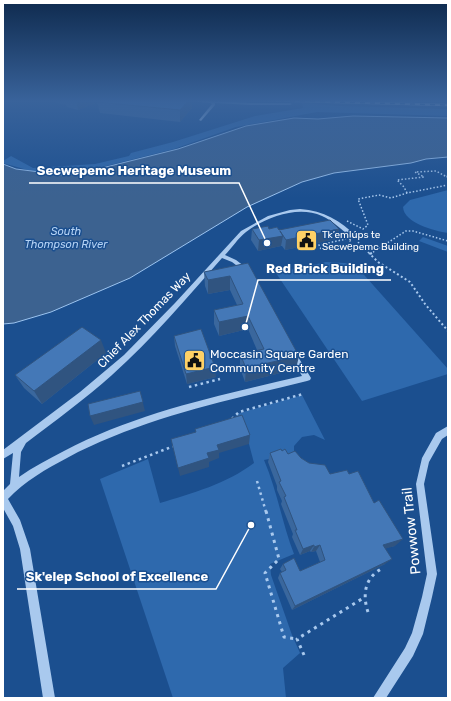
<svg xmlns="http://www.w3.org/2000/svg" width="451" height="701" font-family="Rubik,sans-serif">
  <rect width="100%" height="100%" fill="#1b4f8f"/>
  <g fill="#2e69ad">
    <polygon points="302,103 339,106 448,109 448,116 317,112 236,127 174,149 82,172 66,173 31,171 3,163 3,161 11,156 33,168 95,164 129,156 131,153 173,142 255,116 303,108"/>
    <path d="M 448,190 L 448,233 C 434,231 404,223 403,207 L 410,200 Z"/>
    <polygon points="423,237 448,246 448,252 419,241"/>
    <polygon points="326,262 345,263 357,267 448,369 448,374 362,401 276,273"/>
    <path d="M 302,395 L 325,440 L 314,435 L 302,437 L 294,446 L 294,458 L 278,457 L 264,460 C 277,490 282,523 294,554 L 270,564 L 271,575 L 292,635 L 300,653 L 283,668 L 286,698 L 173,698 L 100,479 L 148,459 L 160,503 C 193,493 226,484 254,463 L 249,444 L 242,425 L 231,420 L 240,413 Z"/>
  </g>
  <polygon fill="#3c6290" stroke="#9cc4f0" points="353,116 448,118 448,157 426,159 411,163 334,173 302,182 247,207 130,278 51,312 14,323 3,324 3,164 16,169 63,175 86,172 178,149 246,126 294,118 318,119"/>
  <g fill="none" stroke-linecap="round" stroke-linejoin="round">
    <g stroke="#a9c9ee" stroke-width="1.5" stroke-dasharray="1.5 2" stroke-linecap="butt">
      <polyline points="407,193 404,187 397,180 424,177 415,172 436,171 447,177 448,174"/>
      <polyline points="347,221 363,229 368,225 358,199 379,195 391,198 407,193 448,185"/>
      <polyline points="358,242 370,254"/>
      <polyline points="321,249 319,245 346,239"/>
      <polyline points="370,254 406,231 413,231 448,241"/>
    </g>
    <g stroke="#a9c9ee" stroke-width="2" stroke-dasharray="2 2.5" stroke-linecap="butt">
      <polyline points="369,253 370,254"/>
      <polyline points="372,253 370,254 378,262 410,282 425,304 448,331"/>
    </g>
    <g stroke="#a9c9ee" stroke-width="2.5" stroke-dasharray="2.5 3.5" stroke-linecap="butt">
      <polyline points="189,387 220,379"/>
      <polyline points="232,419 239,412 303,394"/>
      <polyline points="122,466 174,446"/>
      <polyline points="257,481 266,512"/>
    </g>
    <g stroke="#a9c9ee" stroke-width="3" stroke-dasharray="3 4.5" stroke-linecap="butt">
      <polyline points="266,511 279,559 265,573 284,637 297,639"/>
      <path d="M 368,612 C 362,594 365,577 383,568"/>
      <polyline points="304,655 297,639 365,597"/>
    </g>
    <g fill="#a9c9ee" fill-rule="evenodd">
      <polygon points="182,100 193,100 251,103 290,103 292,104 290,105 251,105 215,103 215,105 201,121 199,120 212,104 210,103"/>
      <path d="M 300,209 C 324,211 340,220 357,237 L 354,239 L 352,238 C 343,231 333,221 322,216 C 298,205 266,217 246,232 C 238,238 232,248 225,255 L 236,260 L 248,269 L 248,271 L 244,271 L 232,262 L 222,258 C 187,298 152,339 112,375 C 85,399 55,421 26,443 L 21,452 L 19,477 C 33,467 49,459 64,451 C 138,412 221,395 302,376 L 289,354 L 291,352 L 295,352 L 311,378 L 310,380 L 307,381 C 226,401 142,418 67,458 C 46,469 25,481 8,499 L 20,520 L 30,549 L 55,698 L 43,698 L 20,549 L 13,526 L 3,508 L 3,491 L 10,484 L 13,453 L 3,459 L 3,450 L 80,392 L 124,355 L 175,303 L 241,231 L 268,216 L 290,210 Z"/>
      <polygon points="448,426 448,435 442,439 429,462 424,484 437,574 432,597 423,634 413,656 386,698 373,698 405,648 412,633 422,597 427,574 416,484 422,458 436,433"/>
    </g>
    <defs>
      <polyline id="rail" points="260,100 448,105"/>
    </defs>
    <use href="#rail" stroke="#fff" stroke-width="2.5"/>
    <use href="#rail" stroke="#1b4f8f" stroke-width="1.5" stroke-dasharray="5" stroke-linecap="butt"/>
  </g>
  <g fill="#3a679d">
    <polygon points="46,100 191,100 192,108 180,122 100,113 97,102 78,110 67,107 66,105"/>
    <polygon points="252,229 269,229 279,230 339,229 336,239 285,250 282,246 281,246 258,251 251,240"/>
    <polygon points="248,263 296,369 245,382 240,368 240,354 257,350 248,329 219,336 214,324 214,310 237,305 230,290 208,294 205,286 204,272"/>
    <polygon points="174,336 216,377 187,384 175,346"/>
    <polygon points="106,353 42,404 24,388 15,375"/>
    <polygon points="282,451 288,454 301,458 309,463 330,474 349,474 374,503 395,546 385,548 385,564 292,610 278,578 280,573 282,572 280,569 283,564 300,571 320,562 316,551 311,552 310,551 300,555 292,537 293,534 281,504 282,501 277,490 277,486 268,462 270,453"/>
  </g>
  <g fill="#305480">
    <polygon points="76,100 103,100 78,110"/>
    <polygon points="189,100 191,100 192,108 180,122 180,110"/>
    <polygon points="339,229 336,239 285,250 286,240"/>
    <polygon points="283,236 281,246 258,251 259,240"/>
    <polygon points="230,276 230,290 208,294 208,280"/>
    <polygon points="248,316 248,329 219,336 219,322"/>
    <polygon points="101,340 106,353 42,404 34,391"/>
    <polygon points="299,356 296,369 245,382 246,368"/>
    <polygon points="215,367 216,377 187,384 186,374"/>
    <polygon points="140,391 145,411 94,425 90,416"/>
    <polygon points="250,435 249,444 219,453 219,458 209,462 209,467 180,476 178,468 207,453 217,445"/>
    <polygon points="403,539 395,546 377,551 383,545"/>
    <polygon points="314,545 310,551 300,555 303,549"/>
    <polygon points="320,545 316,551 311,552 314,547"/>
    <polygon points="392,559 385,564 292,610 295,606"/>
  </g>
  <g fill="#4478b7" stroke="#305480">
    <polygon points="100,100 189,100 180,110 97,102"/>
    <polygon points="330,220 339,229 286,240 280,231 283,236 259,240 252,229 268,226 269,229 277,227 279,230"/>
    <polygon points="248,263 299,356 246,368 240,354 264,349 248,316 219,322 214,310 243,304 230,276 208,280 204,272"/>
    <polygon points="82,327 101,340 34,391 15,375"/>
    <polygon points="201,329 215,367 186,374 174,336"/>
    <polygon points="140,391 143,402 90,416 88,404"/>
    <polygon points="242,415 250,435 217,445 219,450 207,453 209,458 178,468 171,439 196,432 195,429"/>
    <polygon points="281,449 282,451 285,449 288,454 295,451 301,458 309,463 325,465 330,474 347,470 349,474 358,471 374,503 379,500 403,539 383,545 392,559 295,606 280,573 286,570 283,564 294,558 300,571 325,560 320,545 314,547 314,545 303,549 295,530 297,530 284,497 286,496 279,482 281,481 270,453"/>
  </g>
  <linearGradient id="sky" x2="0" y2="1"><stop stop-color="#0f2b4f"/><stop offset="0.51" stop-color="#39639b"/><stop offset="1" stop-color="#39639b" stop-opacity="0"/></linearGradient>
  <rect width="451" height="198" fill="url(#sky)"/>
  <defs>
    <symbol id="civic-square" viewBox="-11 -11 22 22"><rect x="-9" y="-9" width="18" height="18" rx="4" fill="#ffd166" stroke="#1b4f8f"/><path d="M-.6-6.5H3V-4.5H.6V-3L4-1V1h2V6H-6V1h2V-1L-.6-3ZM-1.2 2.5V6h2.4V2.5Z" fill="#111"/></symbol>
  </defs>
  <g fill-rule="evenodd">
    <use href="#civic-square" x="294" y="228" width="25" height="25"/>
    <use href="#civic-square" x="182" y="348" width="25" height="25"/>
  </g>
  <g text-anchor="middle" stroke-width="3" stroke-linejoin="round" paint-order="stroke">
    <g font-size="10" fill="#fff" stroke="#1b4f8f" text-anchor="start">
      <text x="322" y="238">Tk’emlúps te<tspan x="322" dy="12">Secwe̓pemc Building</tspan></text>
    </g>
    <g font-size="11" font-style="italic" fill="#b5d3f5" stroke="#1b4f8f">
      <text x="66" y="235">South<tspan x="66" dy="13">Thompson River</tspan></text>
    </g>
    <g font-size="12" fill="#fff" stroke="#1b4f8f">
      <text transform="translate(144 320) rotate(-46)" y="4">Chief Alex Thomas Way</text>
    </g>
    <g font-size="12" fill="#fff" stroke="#1b4f8f" text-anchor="start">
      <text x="210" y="358">Moccasin Square Garden<tspan x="210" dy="14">Community Centre</tspan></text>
    </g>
    <g font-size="14" fill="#fff" stroke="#1b4f8f">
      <text transform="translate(411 531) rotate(-96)" y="5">Powwow Trail</text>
    </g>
  </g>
  <path fill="none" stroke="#fff" stroke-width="1.5" d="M267 243L239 183H29M245 327L258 280H391M251 525L216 589H17"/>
  <g fill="#fff" stroke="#1b4f8f" stroke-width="1.5">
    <circle cx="267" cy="243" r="4"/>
    <circle cx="245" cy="327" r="4"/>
    <circle cx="251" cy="525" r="4"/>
  </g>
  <g font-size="13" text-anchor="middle" font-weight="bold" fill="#fff" stroke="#1b4f8f" stroke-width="3" stroke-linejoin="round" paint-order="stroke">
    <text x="134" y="175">Secwepemc Heritage Museum</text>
    <text x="325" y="273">Red Brick Building</text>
    <text x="117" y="581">Sk'elep School of Excellence</text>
  </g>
  <rect width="451" height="701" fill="none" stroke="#ffffff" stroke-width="8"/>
</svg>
